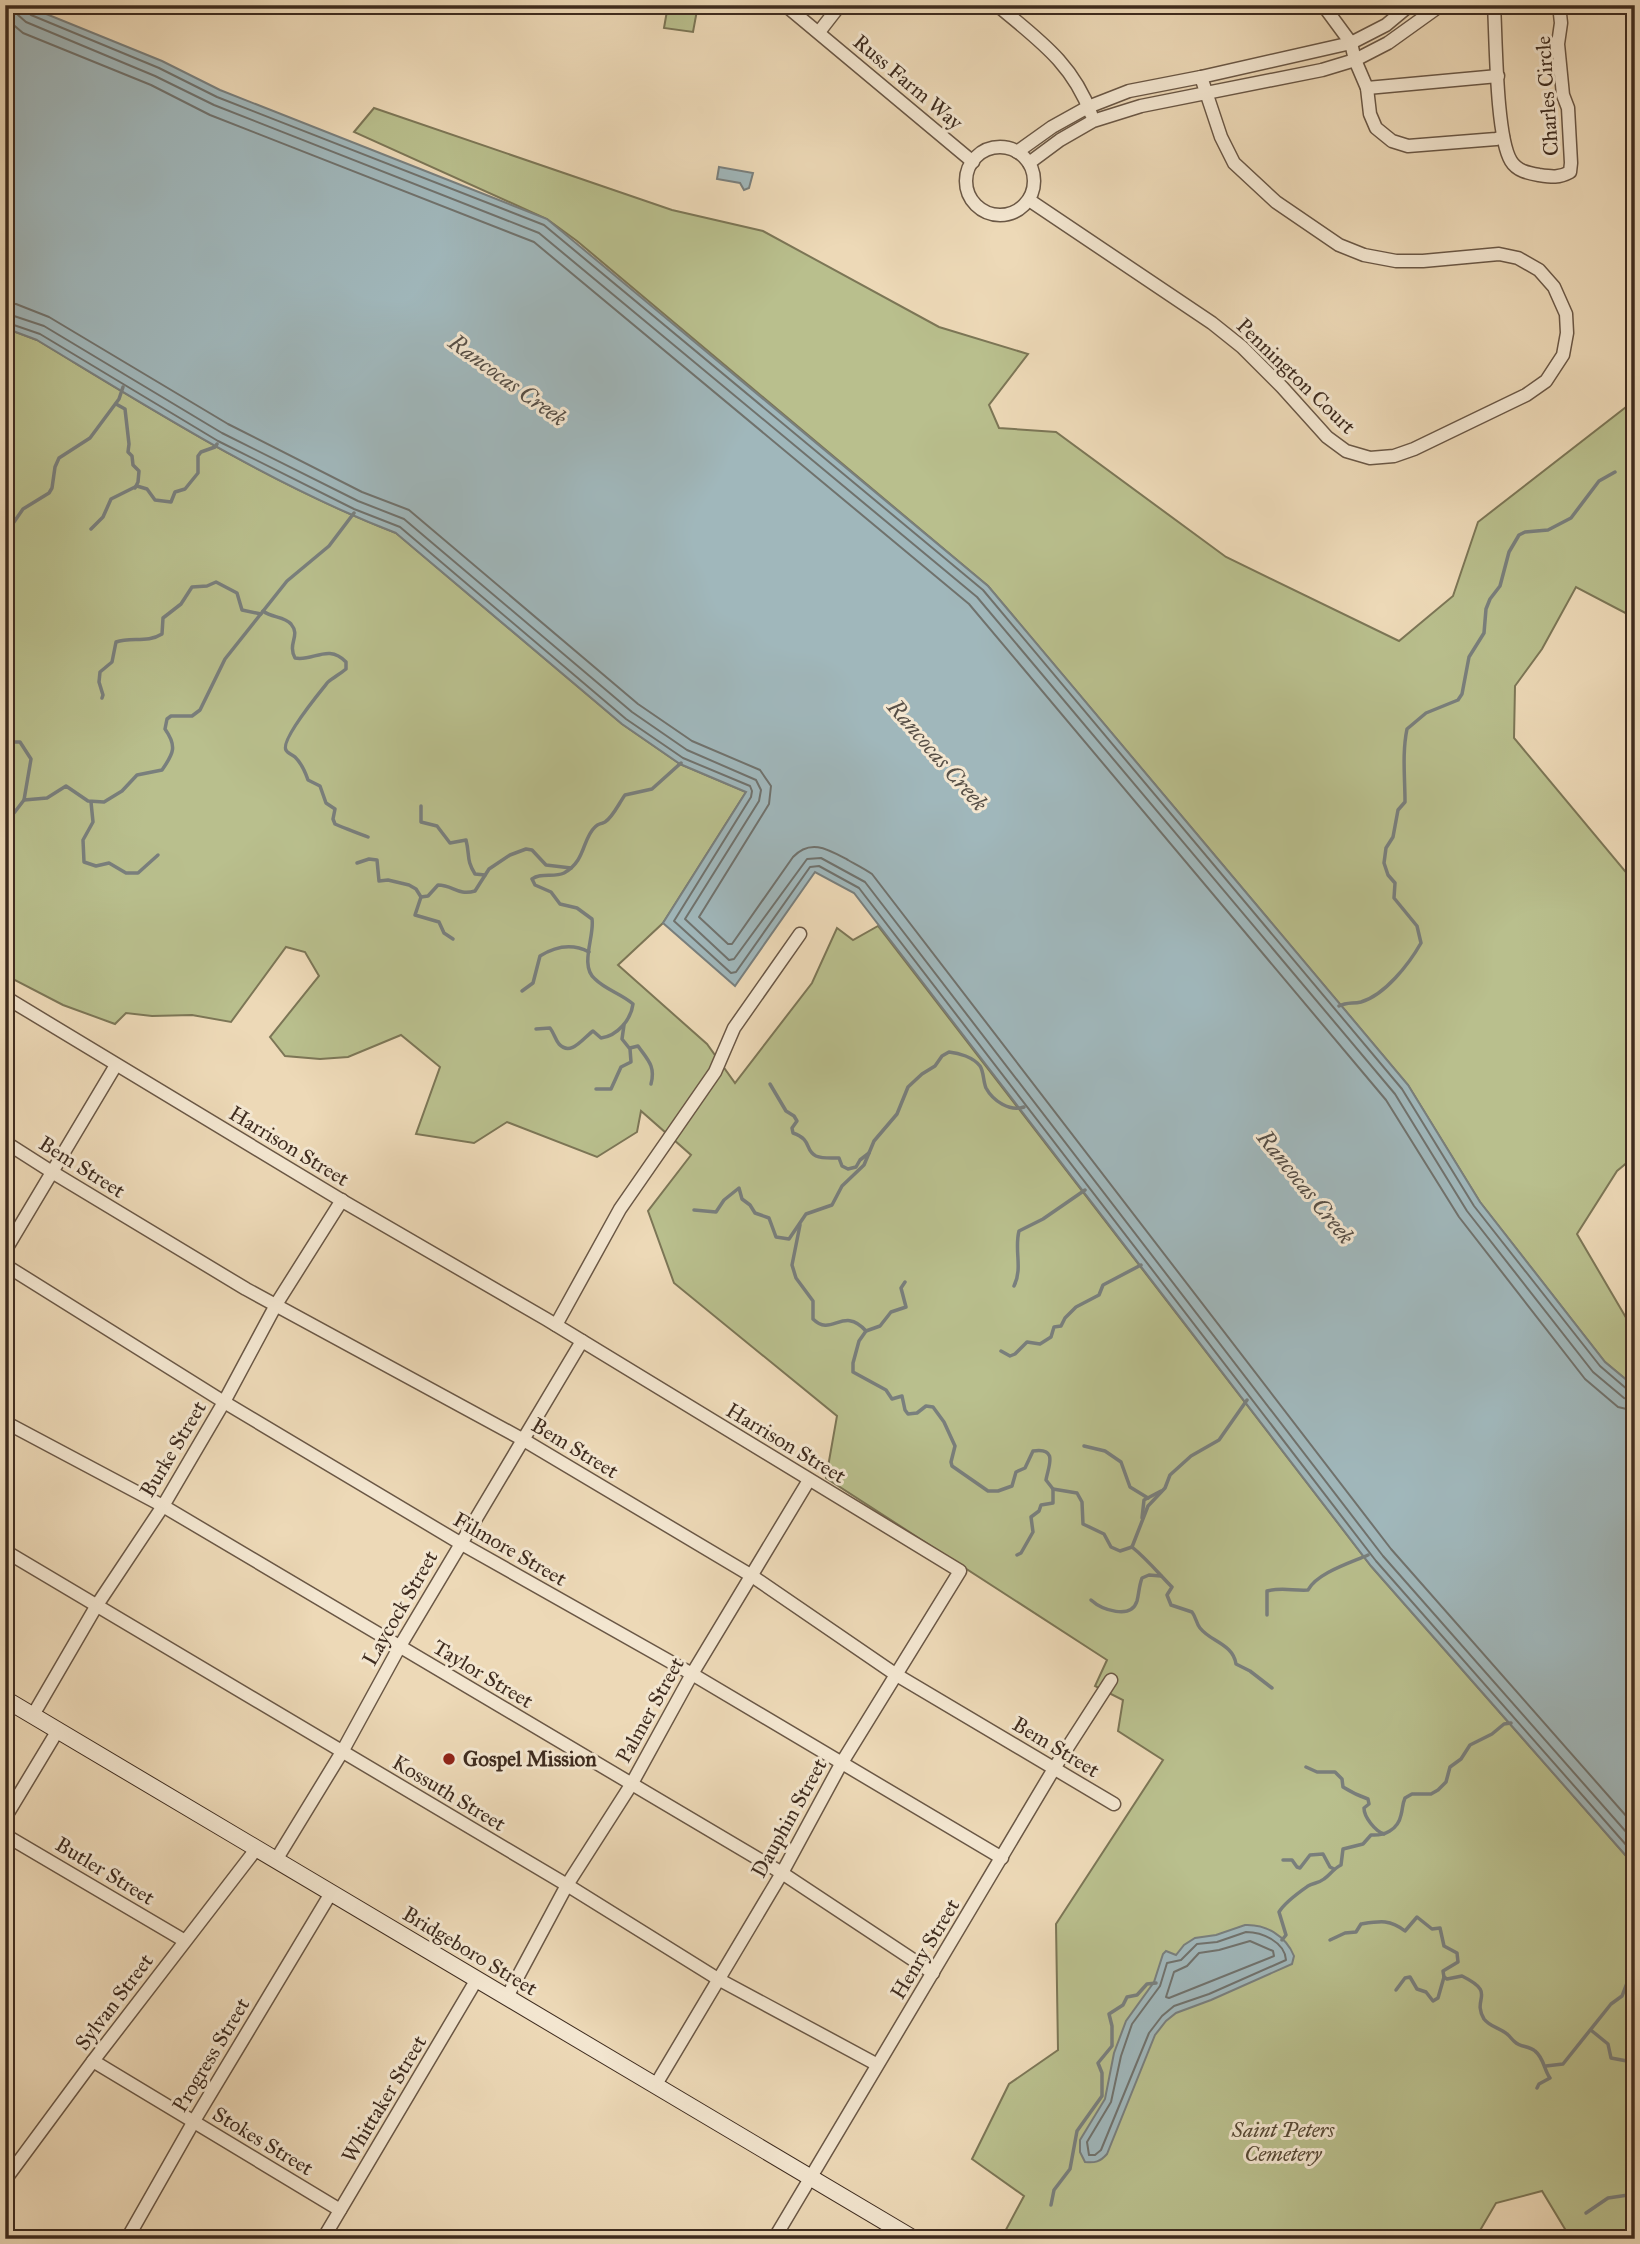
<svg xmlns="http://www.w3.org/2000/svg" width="1640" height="2244" font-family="'IM FELL Great Primer',serif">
  <rect width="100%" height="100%" fill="#edd9b7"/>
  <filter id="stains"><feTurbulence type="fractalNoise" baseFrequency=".00286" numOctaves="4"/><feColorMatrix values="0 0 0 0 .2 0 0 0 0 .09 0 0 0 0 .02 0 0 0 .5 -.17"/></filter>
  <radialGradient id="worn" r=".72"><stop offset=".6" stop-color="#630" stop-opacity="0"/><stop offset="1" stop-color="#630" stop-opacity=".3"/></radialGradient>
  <g fill="#b9bf8d" stroke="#7c7656" stroke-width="2">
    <polygon points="668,5 698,5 693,32 664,28"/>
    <polygon points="374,108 672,210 763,231 939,327 1028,354 989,405 999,428 1056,432 1226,557 1399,641 1453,596 1478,522 1626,407 1630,266 1635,266 1635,618 1576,587 1542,649 1515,686 1514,738 1635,883 1635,1156 1617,1171 1577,1234 1635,1333 1635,1387 1605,1362 1480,1202 1408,1085 988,586 577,241 547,219 354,132"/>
    <path d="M 5,328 L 37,340 C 153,410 269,484 396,533 L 622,724 L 680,764 L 746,792 L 663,923 L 618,965 L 707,1044 L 735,1083 L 812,983 L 837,928 L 853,940 L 878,926 L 1371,1566 L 1635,1866 L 1635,2239 L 1571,2239 L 1542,2191 L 1496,2203 L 1475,2239 L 1001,2239 L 1024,2196 L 972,2159 L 1009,2084 L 1058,2050 L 1056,1924 L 1163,1760 L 1118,1731 L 1123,1700 L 1095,1686 L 1107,1660 L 826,1478 L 837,1416 L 674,1283 L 648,1211 L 691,1155 L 641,1111 L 637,1132 L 597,1157 L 507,1122 L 474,1143 L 416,1134 L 440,1067 L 401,1035 L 348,1057 L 320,1059 L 285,1056 L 270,1037 L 319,976 L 305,952 L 286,947 L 231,1022 L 192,1015 L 152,1016 L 126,1013 L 115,1024 L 63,1005 L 5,975 Z"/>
  </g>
  <g fill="#a0b7bb" stroke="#797f7d" stroke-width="2">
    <path d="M 5,5 L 20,5 L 34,9 L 162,61 L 220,90 L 547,219 L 988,586 L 1408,1085 L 1480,1202 L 1605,1362 L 1635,1387 L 1635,1866 L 1371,1566 L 854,893 L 815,872 L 735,986 L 663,923 L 746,792 L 680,764 L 622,724 L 396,533 C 269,484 153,410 37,340 L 5,328 Z"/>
    <polygon points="719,167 753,173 749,188 744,190 740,183 717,179"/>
    <path d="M 1245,1925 C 1266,1924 1286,1936 1294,1956 L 1292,1964 L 1211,2000 L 1176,2013 L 1166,2021 L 1155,2035 L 1107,2154 C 1100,2162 1095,2163 1085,2162 L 1080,2152 L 1080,2140 L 1105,2099 L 1114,2053 L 1126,2021 L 1154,1982 L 1163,1954 L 1166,1951 L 1176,1955 L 1184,1945 L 1195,1938 L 1216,1935 Z"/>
  </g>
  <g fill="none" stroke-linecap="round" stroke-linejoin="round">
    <g stroke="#70726d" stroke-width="2">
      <polyline points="6,5 10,22 23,33 151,85 210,115 534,242 969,604 1386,1100 1459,1217 1585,1379 1618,1407 1635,1411"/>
      <polyline points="17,5 18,15 26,22 155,76 214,105 539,233 977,597 1395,1094 1467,1211 1593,1372 1624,1398 1635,1401"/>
      <polyline points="25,5 26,11 31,15 159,68 217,97 544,225 983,590 1402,1089 1474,1206 1600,1366 1628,1390 1635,1392"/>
      <path d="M 5,303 L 16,304 L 49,317 L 228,424 L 362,492 L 409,510 L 638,704 L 692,741 L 760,770 L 771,786 L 769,804 L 699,917 L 728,944 L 732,944 L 793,857 C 811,838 829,850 848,860 C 857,865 865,869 872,874 L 1391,1549 L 1635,1826"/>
      <polyline points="5,313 44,326 222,433 358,501 404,519 632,712 687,750 756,780 761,790 759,801 685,919 729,960 734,959 807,859 821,858 865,882 1383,1556 1635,1842"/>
      <polyline points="5,322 40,334 218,441 354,509 400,527 626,719 683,758 750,786 752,791 751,797 674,921 731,973 736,972 810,867 819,866 859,888 1376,1561 1635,1855"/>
      <path d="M 1246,1932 C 1262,1932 1285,1942 1286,1960 L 1209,1994 L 1174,2006 L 1162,2016 L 1149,2033 L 1101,2150 L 1095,2155 L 1089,2155 L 1087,2142 L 1111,2102 L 1121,2056 L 1132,2024 L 1160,1986 L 1167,1963 L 1181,1960 L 1197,1944 L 1217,1942 Z"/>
      <polygon points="1250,1941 1273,1951 1274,1956 1169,1998 1166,1997 1174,1972 1187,1966 1199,1953 1219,1950"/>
    </g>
    <g stroke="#797f7d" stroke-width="3.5">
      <polyline points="116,404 125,409 129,444 128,452 132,456 133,465 139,471 138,482 135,488"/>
      <polyline points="91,529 103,517 111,499 137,486 147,489 155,500 171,502 175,492 185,489 198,473 198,456 201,452 215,447 217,444"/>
      <polyline points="5,535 23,509 49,493 52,488 55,467 59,458 90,438 119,399 123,387"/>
      <path d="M 263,611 C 272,618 284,616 291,624 C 301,636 287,643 295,658 C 313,662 328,643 346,662 L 346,669 C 340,674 334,677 328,682 C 320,692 280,740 286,750 C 287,753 293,755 295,757 C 302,764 305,771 308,780 L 320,786 L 326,803 L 335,809 L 333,819 L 335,824 C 346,829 356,832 368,837"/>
      <path d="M 102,698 L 103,695 L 99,682 L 100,672 L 112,662 L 116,642 C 131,637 148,643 162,634 L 163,618 L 181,604 L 192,587 L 207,586 L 216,582 L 237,593 L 242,610 L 261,614"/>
      <polyline points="5,742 20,742 31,759 24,800 14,813 5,815"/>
      <path d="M 24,800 L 47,798 L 66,786 L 88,801 L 104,802 L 122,791 L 137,775 L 162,770 C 174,753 177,746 165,729 L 167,719 L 171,716 L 192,716 L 200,710 L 225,659 L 287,581 L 329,546 L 354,513"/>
      <polyline points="91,802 93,822 83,840 84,862 96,866 109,863 126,873 138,873 158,855"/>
      <path d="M 421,806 L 421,822 L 437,826 L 450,843 L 466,840 C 470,855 466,860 475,874 L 485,875"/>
      <polyline points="357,863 369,859 377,860 379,881 388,880 409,885 416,889 421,897 415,915 439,922 444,933 453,939"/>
      <path d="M 421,897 L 428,896 L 438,885 C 453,885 458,896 475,891 L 489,869 L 510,855 L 526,849 L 532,850 L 546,865 L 571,868"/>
      <path d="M 522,991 L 533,983 L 540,956 C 556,946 572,943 589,952"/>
      <path d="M 1339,1006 C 1347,1002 1353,1004 1361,1002 C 1385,995 1409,964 1421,943 L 1417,926 L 1394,898 L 1395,883 L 1388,875 L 1384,863 L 1386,848 L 1393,837 L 1398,810 L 1405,802 C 1405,778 1402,753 1407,729 L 1426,713 L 1458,700 L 1462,694 L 1469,657 L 1484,633 L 1486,609 L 1490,599 L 1500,586 L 1509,552 L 1519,535 L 1525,532 L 1548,530 L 1571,518 L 1599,481 L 1615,472"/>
      <path d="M 536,1029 L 550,1028 C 554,1033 555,1039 559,1044 C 571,1057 583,1038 593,1031 L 601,1038 C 617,1036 631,1020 633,1004 C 622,994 606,990 595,979 C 579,966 595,935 592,919 L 577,908 L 560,904 L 551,892 L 535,885 L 532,879 C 541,872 554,878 564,873 C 586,861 582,839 595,827 C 599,823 599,825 605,822 C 613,817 619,803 625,795 L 652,789 L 681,763"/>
      <path d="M 630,1048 L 638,1046 C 647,1059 656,1066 651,1084"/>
      <path d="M 770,1084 L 786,1111 L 794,1116 L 797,1121 L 792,1128 L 793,1133 C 813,1140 804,1150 816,1156 C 823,1159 832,1158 839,1158 L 842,1166 L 848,1169 L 856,1167 L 860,1160 L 869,1153"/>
      <polyline points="596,1089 611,1089 621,1067 631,1062 630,1049 622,1039 624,1025"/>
      <path d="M 694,1210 L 716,1212 L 724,1200 L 739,1188 L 742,1199 L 750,1205 L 755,1213 L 769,1218 L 776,1237 L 789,1239 L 806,1214 L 832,1205 L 842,1186 L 864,1165 L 874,1141 L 897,1114 L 908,1087 L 922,1074 L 935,1066 L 942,1056 L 949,1052 C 959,1053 973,1057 980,1066 C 984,1072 983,1081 986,1088 C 993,1101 1010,1112 1024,1107"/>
      <path d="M 800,1225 L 792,1265 L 796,1278 L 813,1301 L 813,1319 C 832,1338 843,1305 866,1331"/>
      <path d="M 905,1282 L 901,1288 L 906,1307 L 891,1312 L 880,1326 L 866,1331 L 859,1341 L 853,1363 L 853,1372 L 886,1390 L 892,1399 L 902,1396 L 905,1410 L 908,1414 L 917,1413 L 926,1406 L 933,1407 L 944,1422 L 955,1446 L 951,1462 L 952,1466 L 988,1491 L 998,1491 L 1012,1486 L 1016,1472 L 1025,1468 L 1033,1451 C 1059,1447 1048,1467 1046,1480 L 1053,1489 L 1053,1503 L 1041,1505 L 1039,1511 L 1031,1517 L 1033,1532 L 1021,1553 L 1017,1555"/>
      <path d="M 1014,1286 C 1023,1268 1014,1250 1019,1231 L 1043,1219 L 1085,1190"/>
      <polyline points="1001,1351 1010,1356 1015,1354 1027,1342 1040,1344 1051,1337 1054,1327 1061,1326 1065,1318 1076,1307 1099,1295 1103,1285 1141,1265"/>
      <polyline points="1084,1446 1105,1451 1121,1462 1130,1487 1148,1498"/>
      <polyline points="1053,1489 1077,1493 1082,1502 1083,1524 1104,1534 1111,1547 1120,1551 1132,1547"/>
      <polyline points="1142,1518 1144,1500 1161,1491"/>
      <polyline points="1132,1547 1148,1506 1165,1488 1170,1475 1191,1456 1219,1440 1247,1400"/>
      <path d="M 1132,1547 C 1147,1559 1160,1575 1172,1587 L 1167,1595 L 1171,1605 L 1192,1612 C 1196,1617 1196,1623 1200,1628 C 1211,1642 1233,1644 1236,1664 L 1250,1671 L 1272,1688"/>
      <path d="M 1091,1600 C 1102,1610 1131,1620 1137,1601 C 1139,1593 1139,1586 1142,1578 L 1149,1575 L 1161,1576"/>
      <path d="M 1267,1615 L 1267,1591 C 1281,1587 1294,1591 1308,1590 C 1317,1573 1350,1563 1368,1555"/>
      <path d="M 1306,1767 L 1317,1772 L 1335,1772 L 1342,1779 L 1343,1787 C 1351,1792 1359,1796 1368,1799 L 1369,1804 L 1364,1808 C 1364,1817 1375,1831 1384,1834"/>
      <polyline points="1283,1860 1292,1860 1297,1867 1300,1868 1310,1855 1323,1854 1330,1867 1334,1869"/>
      <path d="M 1282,1940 L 1286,1935 L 1279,1912 C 1285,1902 1298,1893 1308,1886 C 1313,1883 1319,1883 1324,1879 C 1330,1875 1333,1869 1341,1865 L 1343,1849 L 1363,1844 L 1371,1835 C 1384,1836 1398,1830 1401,1815 C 1403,1808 1402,1805 1405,1798 L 1412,1794 L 1431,1794 L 1438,1790 L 1446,1782 L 1450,1767 L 1461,1759 L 1470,1745 L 1492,1734 L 1504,1724 L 1511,1723"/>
      <path d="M 1330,1940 L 1345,1933 L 1356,1932 L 1361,1924 C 1380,1921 1390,1919 1405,1931 L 1417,1917 L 1432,1929 L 1440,1928 L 1444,1946 L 1457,1953 L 1458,1962 L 1443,1971 L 1444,1977 L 1438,1998 L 1433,2001 L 1426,1992 L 1417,1989 L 1410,1977 L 1405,1978 L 1396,1990"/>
      <path d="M 1444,1977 L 1447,1979 L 1462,1976 C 1498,1994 1471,1997 1484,2019 C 1490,2027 1500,2028 1507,2034 C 1510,2036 1512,2040 1515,2042 C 1520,2047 1529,2046 1535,2051 C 1544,2058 1544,2070 1550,2078 L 1539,2084 L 1537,2088"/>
      <polyline points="1592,2031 1608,2044 1611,2058 1627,2061 1633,2068"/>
      <polyline points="1546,2066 1563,2064 1611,2004 1622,1996 1635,1962"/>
      <polyline points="1051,2205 1054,2190 1070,2169 1077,2131 1102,2096 1102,2073 1098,2063 1112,2046 1112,2026 1109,2014 1123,2005 1127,1997 1137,1995 1147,1984 1156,1983"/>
      <polyline points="1586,2213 1608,2198 1635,2194"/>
      <polyline points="1624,2239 1625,2234 1633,2229 1632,2220 1635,2218"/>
    </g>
    <defs>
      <g id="minor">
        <polyline points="785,5 973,162"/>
        <path d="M 997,5 C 1037,39 1072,62 1091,114"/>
        <polyline points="1323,5 1351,43 1355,60 1367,88 1370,114 1376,128 1392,141 1408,146 1496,139 1503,137"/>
        <path d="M 1494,5 C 1496,38 1496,137 1511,161 C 1517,171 1528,173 1539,175 C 1552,177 1559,178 1570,172 L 1571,163 L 1568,108 L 1563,95 L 1558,44 L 1561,23 L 1559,5"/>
        <polyline points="819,32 840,5"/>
        <polyline points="1367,88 1498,76"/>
        <circle cx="1000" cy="181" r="34"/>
        <polyline points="1017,152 1052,127 1088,107 1129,91 1201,77 1351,43 1386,25 1410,5"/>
        <polyline points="1029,163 1060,140 1093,121 1141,106 1322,70 1355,60 1388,43 1441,5"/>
        <polyline points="1029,200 1212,323 1242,347 1282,387 1327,437 1346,451 1370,458 1394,456 1414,449 1526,395 1546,381 1563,355 1567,333 1566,314 1554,287 1539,270 1518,258 1499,254 1423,261 1396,261 1364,255 1339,245 1276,202 1234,163 1221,137 1201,77"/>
        <polyline points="5,997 346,1203 546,1319 960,1571 841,1764 782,1873 655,2086"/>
        <polyline points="5,1142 52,1172 246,1289 522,1439 752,1576 895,1674 1114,1804"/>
        <polyline points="5,1251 116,1065"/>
        <polyline points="5,1265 224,1402 460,1543 692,1674 1002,1858"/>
        <polyline points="556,1325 620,1209 715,1072 734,1028 800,934"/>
        <polyline points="5,1422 163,1506 782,1873 933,1973"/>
        <polyline points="5,1551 567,1885 718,1979 876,2064"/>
        <polyline points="33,1715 97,1605 163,1506 224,1402 277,1303 342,1200"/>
        <polyline points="5,1818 58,1730"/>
        <polyline points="5,1835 185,1941"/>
        <polyline points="276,1860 342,1752 400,1646 582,1341"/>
        <polyline points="507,1997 567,1885 631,1785 692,1674 809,1480"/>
        <polyline points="93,2061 340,2210"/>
        <polyline points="5,2180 93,2061 257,1848"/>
        <polyline points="127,2239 194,2121 331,1893"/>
        <polyline points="323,2239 477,1979"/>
        <polyline points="774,2239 1055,1767 1111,1680"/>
      </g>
      <polyline id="secondary" points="5,1699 914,2239"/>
    </defs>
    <use href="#minor" stroke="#6a5745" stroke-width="15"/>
    <use href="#secondary" stroke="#3f2c1f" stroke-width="18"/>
    <use href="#minor" stroke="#f3e6d0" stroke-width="12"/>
    <use href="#secondary" stroke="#f3e6d0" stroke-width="16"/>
  </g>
  <circle fill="#8f2418" stroke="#f3e6d0" stroke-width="2.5" cx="449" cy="1759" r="7"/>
  <g text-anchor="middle" stroke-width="6" stroke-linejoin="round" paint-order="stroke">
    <g font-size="21" fill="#3f2c1f" stroke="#f3e6d0">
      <text transform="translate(908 82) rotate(40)" y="7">Russ Farm Way</text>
      <text transform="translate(1547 96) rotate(-94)" y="7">Charles Circle</text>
      <text transform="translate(1296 376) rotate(44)" y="7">Pennington Court</text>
      <text transform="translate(289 1146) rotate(31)" y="7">Harrison Street</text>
      <text transform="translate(82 1167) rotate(32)" y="7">Bem Street</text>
      <text transform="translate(786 1443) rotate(31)" y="7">Harrison Street</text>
      <text transform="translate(575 1448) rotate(31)" y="7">Bem Street</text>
      <text transform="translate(173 1449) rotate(-59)" y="7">Burke Street</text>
      <text transform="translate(510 1549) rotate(30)" y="7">Filmore Street</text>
      <text transform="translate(400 1608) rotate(-60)" y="7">Laycock Street</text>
      <text transform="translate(483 1674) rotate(31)" y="7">Taylor Street</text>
      <text transform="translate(650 1710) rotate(-61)" y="7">Palmer Street</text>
      <text transform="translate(1056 1747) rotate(31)" y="7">Bem Street</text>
      <text transform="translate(449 1793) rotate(31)" y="7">Kossuth Street</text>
      <text transform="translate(789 1818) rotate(-61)" y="7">Dauphin Street</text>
      <text transform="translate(105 1871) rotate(31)" y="7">Butler Street</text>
      <text transform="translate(925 1949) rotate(-59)" y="7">Henry Street</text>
      <text transform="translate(470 1951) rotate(31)" y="7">Bridgeboro Street</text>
      <text transform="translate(114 2002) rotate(-53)" y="7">Sylvan Street</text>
      <text transform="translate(211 2055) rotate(-59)" y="7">Progress Street</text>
      <text transform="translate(384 2099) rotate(-59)" y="7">Whittaker Street</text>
      <text transform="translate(263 2141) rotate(31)" y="7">Stokes Street</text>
    </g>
    <g font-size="21" font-weight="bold" fill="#3f2c1f" stroke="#f3e6d0" text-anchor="start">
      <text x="463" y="1766">Gospel Mission</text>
    </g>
    <g font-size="21" font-style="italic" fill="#574935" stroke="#f3e6d0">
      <text x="1283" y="2137">Saint Peters<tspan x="1283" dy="24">Cemetery</tspan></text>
    </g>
    <g font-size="23" font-style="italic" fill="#574f46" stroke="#f3e6d0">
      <text transform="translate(508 380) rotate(36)" y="8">Rancocas Creek</text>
      <text transform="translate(938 755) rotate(49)" y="8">Rancocas Creek</text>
      <text transform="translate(1306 1187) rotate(51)" y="8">Rancocas Creek</text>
    </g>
  </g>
  <rect width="1640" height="2244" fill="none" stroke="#edd9b7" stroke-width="28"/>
  <rect x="7" y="7" width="1626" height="2230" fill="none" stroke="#3f2c1f" stroke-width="3.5"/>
  <rect x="14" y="14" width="1612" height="2216" fill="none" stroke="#3f2c1f" stroke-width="2"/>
  <rect width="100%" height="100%" filter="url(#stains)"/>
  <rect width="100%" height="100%" fill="url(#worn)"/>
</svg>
